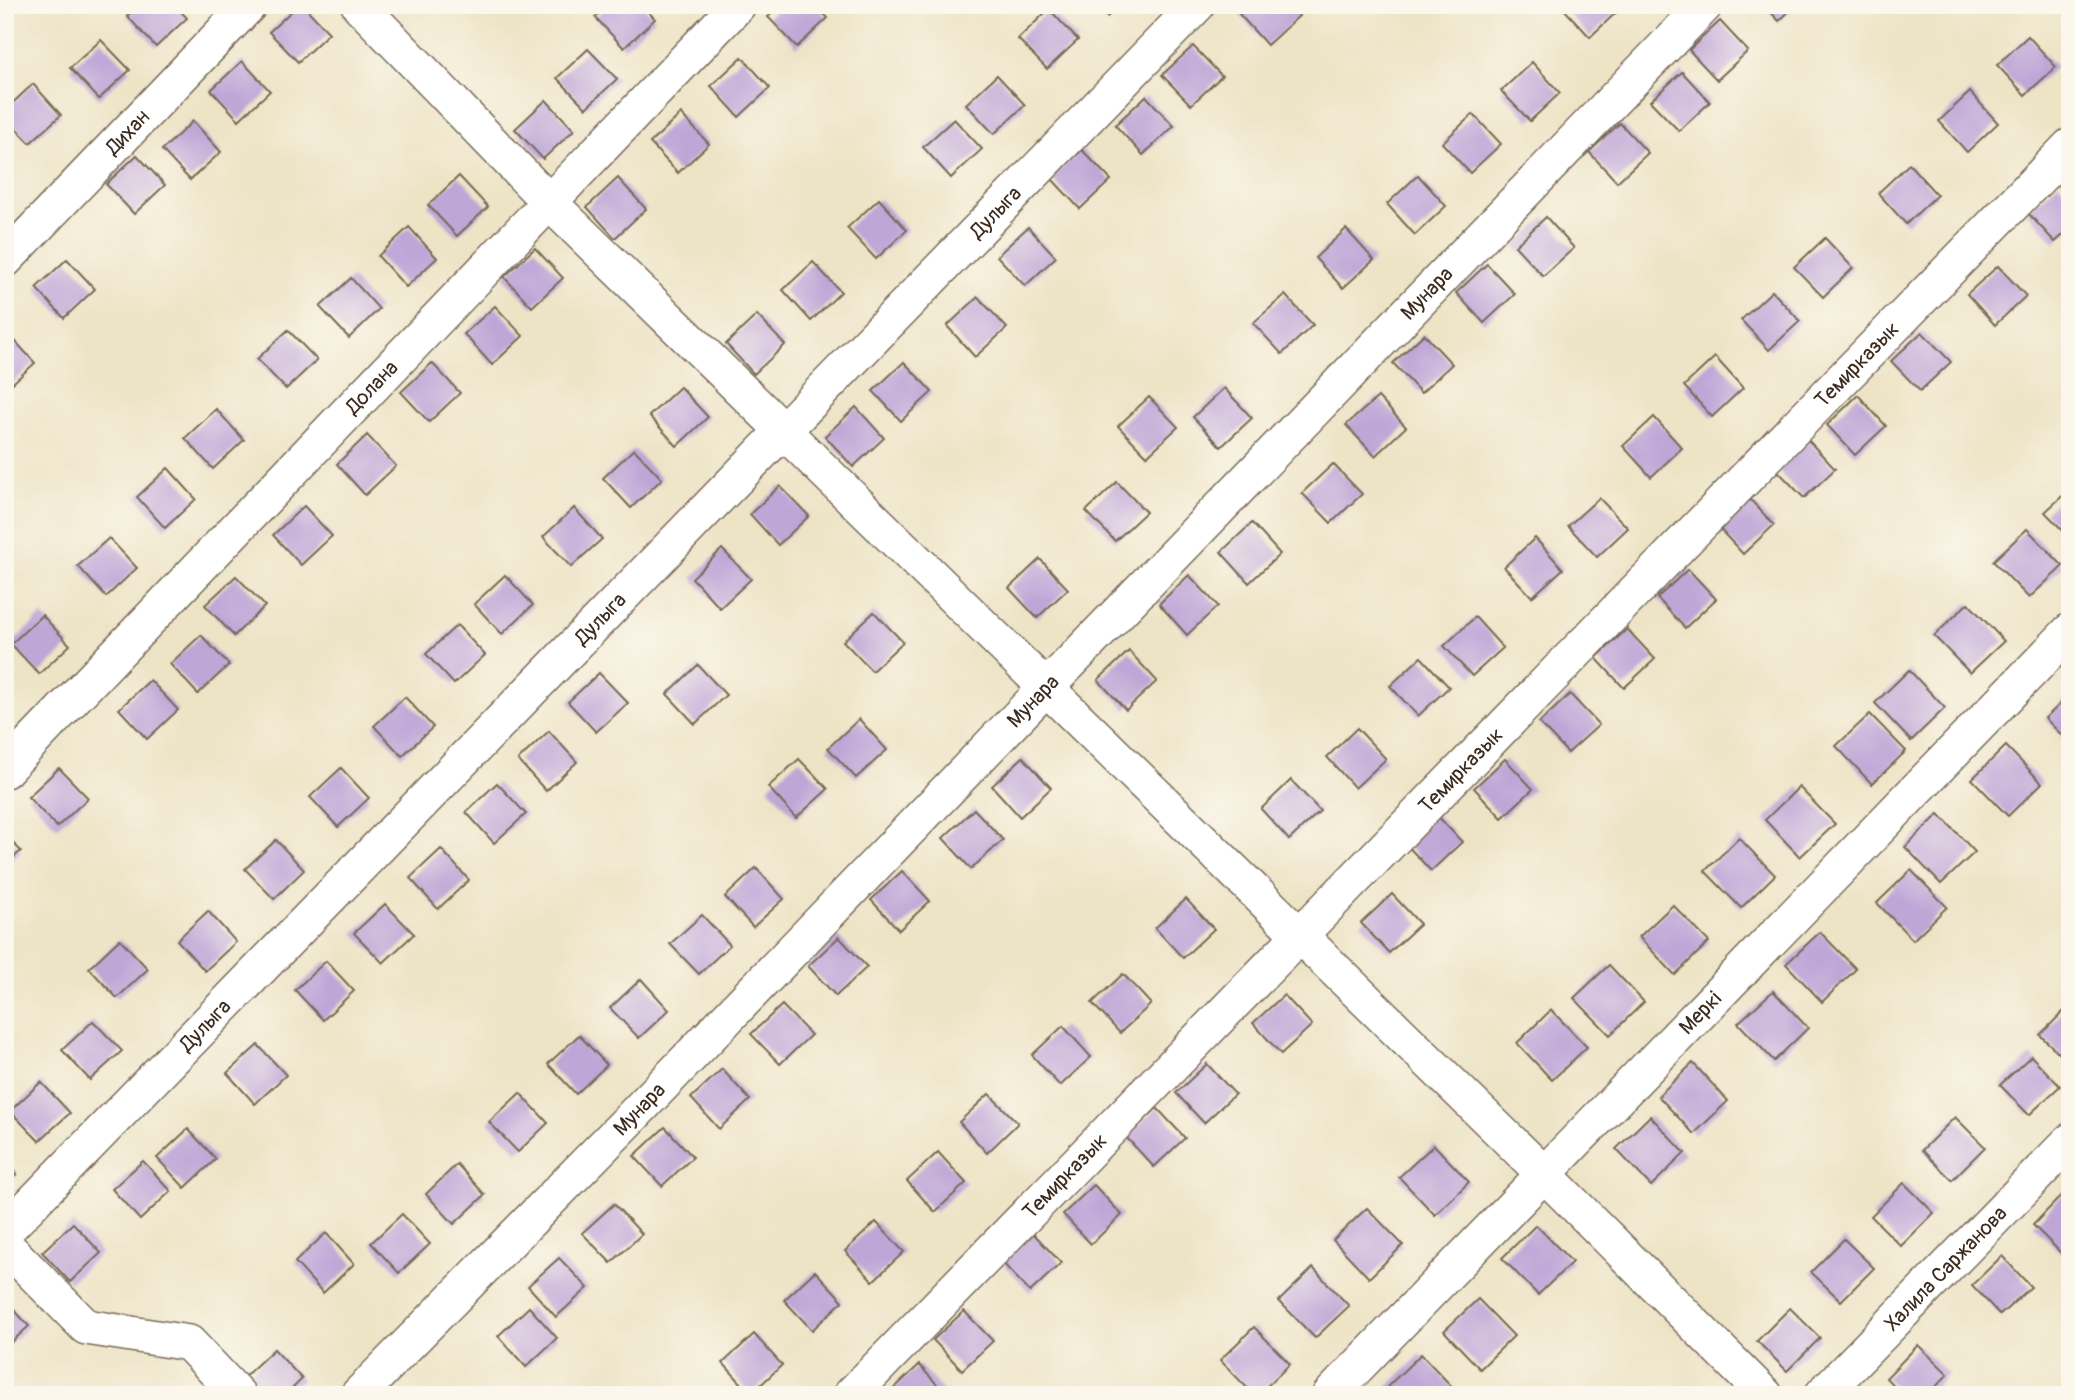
<svg xmlns="http://www.w3.org/2000/svg" width="2075" height="1400" font-family="Pangolin,sans-serif">
  <rect width="100%" height="100%" fill="#fbf7ec"/>
  <filter id="ink" filterUnits="userSpaceOnUse"><feTurbulence type="fractalNoise" baseFrequency=".0143" numOctaves="2"/><feDisplacementMap in="SourceGraphic" scale="14" xChannelSelector="R" yChannelSelector="G"/><feConvolveMatrix kernelMatrix="1 2 1 2 8 2 1 2 1" color-interpolation-filters="sRGB"/></filter>
  <filter id="wash" filterUnits="userSpaceOnUse"><feTurbulence type="fractalNoise" baseFrequency=".00686" numOctaves="4" result="noise"/><feDisplacementMap in="SourceGraphic" scale="28" xChannelSelector="R" yChannelSelector="G"/><feGaussianBlur stdDeviation="1.57" result="paint"/><feColorMatrix in="noise" values="0 0 0 0 0 0 0 0 0 0 0 0 0 0 0 0 0 1.4 0 .05"/><feComposite in="paint" operator="in"/></filter>
  <g filter="url(#wash)">
    <rect width="100%" height="100%" fill="#ede4c6"/>
    <g id="blocks">
      <g fill="#bea6d7">
        <polygon points="139,5 175,5 187,18 156,47 127,16"/>
        <polygon points="298,5 303,5 329,33 298,62 269,32"/>
        <polygon points="609,5 642,5 655,19 624,48 595,17"/>
        <polygon points="780,5 816,5 828,18 797,47 768,17"/>
        <polygon points="1097,5 1119,5 1107,17"/>
        <polygon points="1249,5 1289,5 1299,16 1267,45 1239,14"/>
        <polygon points="1564,5 1618,5 1621,8 1590,37 1562,7"/>
        <polygon points="1764,5 1796,5 1779,21"/>
        <polygon points="1049,9 1078,40 1047,69 1018,39"/>
        <polygon points="1720,21 1748,51 1717,80 1689,50"/>
        <polygon points="2028,36 2056,67 2025,95 1997,65"/>
        <polygon points="101,40 130,70 99,99 70,68"/>
        <polygon points="1193,46 1222,76 1191,105 1162,75"/>
        <polygon points="588,49 617,79 586,108 557,78"/>
        <polygon points="742,57 770,88 739,117 711,86"/>
        <polygon points="242,61 270,91 239,120 211,90"/>
        <polygon points="1532,62 1560,93 1530,121 1501,91"/>
        <polygon points="1682,72 1710,102 1679,131 1650,101"/>
        <polygon points="997,75 1025,105 994,134 966,104"/>
        <polygon points="33,84 61,115 30,143 5,117 5,110"/>
        <polygon points="1970,92 1998,123 1967,152 1939,121"/>
        <polygon points="1146,96 1174,126 1143,155 1115,125"/>
        <polygon points="546,100 574,130 543,159 515,129"/>
        <polygon points="681,114 709,144 678,173 650,143"/>
        <polygon points="1473,114 1501,144 1470,173 1442,143"/>
        <polygon points="954,119 982,149 951,178 923,147"/>
        <polygon points="193,121 221,152 190,180 162,150"/>
        <polygon points="1620,123 1648,153 1617,182 1589,152"/>
        <polygon points="1082,150 1111,180 1080,209 1051,178"/>
        <polygon points="137,155 165,185 134,214 106,184"/>
        <polygon points="1909,164 1937,195 1906,224 1878,193"/>
        <polygon points="1418,175 1446,206 1415,235 1387,204"/>
        <polygon points="459,176 488,207 457,236 428,205"/>
        <polygon points="618,178 646,209 615,238 587,207"/>
        <polygon points="2058,183 2070,196 2070,229 2055,242 2027,212"/>
        <polygon points="879,199 907,230 876,259 847,228"/>
        <polygon points="1546,217 1574,248 1543,276 1515,246"/>
        <polygon points="409,227 437,258 406,287 378,256"/>
        <polygon points="1028,227 1056,257 1025,286 997,256"/>
        <polygon points="1346,229 1374,260 1343,288 1315,258"/>
        <polygon points="1825,238 1853,268 1823,297 1794,267"/>
        <polygon points="535,248 563,278 532,307 504,277"/>
        <polygon points="67,259 95,289 64,318 36,288"/>
        <polygon points="813,262 841,292 811,321 783,290"/>
        <polygon points="1487,264 1515,294 1484,323 1456,293"/>
        <polygon points="1998,266 2026,296 1995,325 1967,294"/>
        <polygon points="351,278 379,309 349,338 320,307"/>
        <polygon points="1772,291 1800,321 1769,350 1741,320"/>
        <polygon points="1285,295 1313,325 1282,354 1253,323"/>
        <polygon points="978,297 1007,328 975,357 947,326"/>
        <polygon points="495,306 523,336 492,365 464,334"/>
        <polygon points="757,315 785,345 754,374 726,344"/>
        <polygon points="288,330 317,360 286,389 257,359"/>
        <polygon points="7,332 35,363 5,390 5,334"/>
        <polygon points="1922,332 1951,362 1920,391 1891,361"/>
        <polygon points="1424,334 1452,364 1421,393 1393,363"/>
        <polygon points="1715,357 1743,388 1712,417 1684,386"/>
        <polygon points="904,362 932,392 901,421 873,391"/>
        <polygon points="432,363 460,393 429,422 401,392"/>
        <polygon points="680,387 708,417 677,446 649,416"/>
        <polygon points="1224,388 1252,418 1221,447 1193,417"/>
        <polygon points="1858,395 1886,426 1855,455 1827,425"/>
        <polygon points="1149,397 1178,427 1147,456 1118,426"/>
        <polygon points="1378,397 1406,427 1375,456 1346,425"/>
        <polygon points="856,407 884,438 853,467 825,436"/>
        <polygon points="216,409 244,440 213,469 185,438"/>
        <polygon points="1654,417 1682,448 1651,477 1623,446"/>
        <polygon points="367,435 396,466 365,495 337,464"/>
        <polygon points="1807,439 1835,469 1804,498 1775,468"/>
        <polygon points="634,449 662,479 631,508 603,478"/>
        <polygon points="1333,464 1362,494 1331,523 1302,493"/>
        <polygon points="168,468 196,499 165,528 137,497"/>
        <polygon points="1117,482 1146,512 1115,541 1086,511"/>
        <polygon points="780,486 809,516 778,545 750,514"/>
        <polygon points="2070,489 2070,538 2045,512"/>
        <polygon points="1746,495 1774,525 1743,554 1715,524"/>
        <polygon points="1599,498 1628,528 1597,557 1568,526"/>
        <polygon points="304,506 332,536 301,565 273,535"/>
        <polygon points="574,508 602,539 571,567 543,537"/>
        <polygon points="1252,523 1280,554 1249,583 1221,552"/>
        <polygon points="2027,529 2063,566 2029,598 1993,561"/>
        <polygon points="109,538 137,568 106,597 78,566"/>
        <polygon points="1535,538 1563,569 1532,597 1504,567"/>
        <polygon points="722,549 751,579 720,608 692,578"/>
        <polygon points="1040,559 1068,589 1037,618 1009,588"/>
        <polygon points="1688,569 1716,599 1685,628 1657,598"/>
        <polygon points="505,575 533,605 502,634 474,604"/>
        <polygon points="1189,575 1218,606 1187,635 1159,604"/>
        <polygon points="236,576 265,606 234,636 205,605"/>
        <polygon points="1968,603 2004,641 1970,673 1934,636"/>
        <polygon points="874,612 903,642 872,671 843,641"/>
        <polygon points="42,615 70,645 39,674 11,644"/>
        <polygon points="1475,617 1503,648 1472,676 1444,646"/>
        <polygon points="457,625 485,655 454,684 426,654"/>
        <polygon points="1627,629 1655,659 1624,688 1596,658"/>
        <polygon points="201,635 229,665 198,694 170,664"/>
        <polygon points="1129,651 1157,681 1126,710 1098,680"/>
        <polygon points="1421,657 1449,687 1418,716 1390,686"/>
        <polygon points="698,665 726,695 695,724 667,694"/>
        <polygon points="1909,670 1945,708 1911,741 1875,703"/>
        <polygon points="599,673 628,703 596,732 568,702"/>
        <polygon points="150,680 178,710 147,739 119,709"/>
        <polygon points="1570,694 1599,725 1568,753 1539,723"/>
        <polygon points="2070,695 2070,744 2045,718"/>
        <polygon points="405,697 433,727 402,756 374,726"/>
        <polygon points="1870,714 1906,751 1872,784 1836,746"/>
        <polygon points="859,719 887,750 856,778 828,748"/>
        <polygon points="1357,728 1386,759 1355,788 1327,757"/>
        <polygon points="549,731 577,762 546,791 518,760"/>
        <polygon points="2006,746 2042,783 2008,816 1972,779"/>
        <polygon points="1023,757 1051,788 1020,817 992,786"/>
        <polygon points="799,759 828,789 796,818 768,787"/>
        <polygon points="1505,759 1533,789 1502,818 1474,788"/>
        <polygon points="59,768 88,798 57,827 28,797"/>
        <polygon points="341,768 369,798 338,827 310,797"/>
        <polygon points="1291,780 1320,811 1289,840 1261,809"/>
        <polygon points="497,783 526,814 494,843 466,812"/>
        <polygon points="1799,787 1835,824 1800,857 1765,820"/>
        <polygon points="974,809 1003,840 971,869 943,838"/>
        <polygon points="1434,812 1462,842 1431,871 1403,841"/>
        <polygon points="1939,814 1975,852 1941,884 1905,847"/>
        <polygon points="5,835 21,851 5,865"/>
        <polygon points="1739,838 1775,875 1741,908 1705,871"/>
        <polygon points="276,840 304,870 274,899 245,869"/>
        <polygon points="441,849 469,880 438,909 410,878"/>
        <polygon points="756,868 784,899 753,927 725,897"/>
        <polygon points="1911,870 1947,907 1913,940 1877,903"/>
        <polygon points="902,871 930,901 899,930 871,900"/>
        <polygon points="1392,894 1420,924 1389,953 1361,923"/>
        <polygon points="1186,899 1214,929 1183,958 1155,928"/>
        <polygon points="385,904 414,934 383,963 354,933"/>
        <polygon points="1673,905 1709,942 1675,975 1639,937"/>
        <polygon points="208,911 236,942 205,971 177,940"/>
        <polygon points="702,915 730,945 699,974 670,944"/>
        <polygon points="1820,932 1856,969 1822,1002 1786,964"/>
        <polygon points="839,937 867,967 836,996 808,966"/>
        <polygon points="120,939 148,969 117,998 89,968"/>
        <polygon points="326,961 354,991 323,1020 295,990"/>
        <polygon points="1609,965 1644,1002 1610,1035 1574,998"/>
        <polygon points="1123,974 1151,1004 1120,1033 1092,1003"/>
        <polygon points="641,979 669,1010 639,1038 610,1008"/>
        <polygon points="1773,991 1808,1028 1774,1061 1738,1023"/>
        <polygon points="1284,995 1312,1025 1281,1054 1253,1023"/>
        <polygon points="782,1005 811,1035 780,1064 751,1034"/>
        <polygon points="2070,1005 2070,1064 2040,1035"/>
        <polygon points="1551,1010 1587,1047 1552,1080 1517,1043"/>
        <polygon points="93,1021 122,1051 90,1080 62,1050"/>
        <polygon points="1063,1026 1091,1057 1060,1086 1032,1055"/>
        <polygon points="579,1035 607,1065 576,1094 548,1064"/>
        <polygon points="258,1045 286,1075 255,1104 227,1073"/>
        <polygon points="2031,1056 2060,1086 2029,1115 2000,1085"/>
        <polygon points="1693,1063 1728,1101 1694,1134 1658,1096"/>
        <polygon points="1207,1064 1235,1094 1204,1123 1176,1093"/>
        <polygon points="722,1069 750,1100 719,1129 691,1098"/>
        <polygon points="41,1082 70,1113 39,1141 10,1111"/>
        <polygon points="520,1093 548,1123 518,1152 489,1122"/>
        <polygon points="989,1094 1018,1123 987,1153 959,1122"/>
        <polygon points="1157,1108 1185,1138 1154,1167 1126,1137"/>
        <polygon points="1650,1116 1685,1153 1651,1186 1616,1149"/>
        <polygon points="1955,1117 1985,1147 1952,1180 1922,1150"/>
        <polygon points="665,1127 693,1157 662,1186 634,1156"/>
        <polygon points="188,1129 216,1159 185,1188 157,1158"/>
        <polygon points="1434,1145 1469,1182 1435,1215 1399,1177"/>
        <polygon points="938,1152 966,1183 935,1212 907,1181"/>
        <polygon points="143,1161 171,1191 140,1220 112,1189"/>
        <polygon points="5,1162 17,1174 5,1185"/>
        <polygon points="457,1164 485,1195 454,1224 426,1194"/>
        <polygon points="1904,1183 1934,1213 1901,1246 1871,1216"/>
        <polygon points="1094,1185 1122,1215 1091,1244 1063,1214"/>
        <polygon points="2065,1192 2070,1197 2070,1248 2063,1255 2033,1225"/>
        <polygon points="614,1204 642,1234 611,1263 582,1233"/>
        <polygon points="1367,1208 1403,1245 1369,1278 1333,1240"/>
        <polygon points="402,1214 430,1244 399,1273 371,1243"/>
        <polygon points="876,1222 904,1252 873,1281 845,1251"/>
        <polygon points="73,1223 101,1253 70,1282 42,1252"/>
        <polygon points="1536,1225 1572,1262 1538,1295 1502,1258"/>
        <polygon points="1032,1232 1061,1263 1030,1292 1001,1261"/>
        <polygon points="326,1233 354,1264 323,1293 295,1262"/>
        <polygon points="1844,1239 1874,1268 1841,1301 1811,1272"/>
        <polygon points="2002,1256 2031,1287 2000,1315 1972,1285"/>
        <polygon points="559,1258 588,1288 556,1317 528,1286"/>
        <polygon points="1313,1268 1349,1306 1315,1338 1279,1301"/>
        <polygon points="815,1271 843,1301 812,1330 784,1300"/>
        <polygon points="1478,1299 1514,1336 1480,1369 1444,1331"/>
        <polygon points="5,1300 29,1326 5,1348"/>
        <polygon points="529,1307 557,1338 526,1367 498,1336"/>
        <polygon points="1790,1308 1820,1338 1787,1371 1757,1341"/>
        <polygon points="964,1311 993,1341 962,1370 933,1340"/>
        <polygon points="1254,1327 1290,1364 1258,1395 1254,1395 1220,1360"/>
        <polygon points="754,1334 782,1365 751,1394 723,1363"/>
        <polygon points="1918,1345 1948,1374 1928,1395 1902,1395 1886,1378"/>
        <polygon points="274,1349 302,1379 286,1395 259,1395 243,1378"/>
        <polygon points="1421,1354 1457,1392 1454,1395 1394,1395 1387,1387"/>
        <polygon points="919,1365 947,1395 887,1395"/>
      </g>
    </g>
  </g>
  <g filter="url(#ink)">
    <use href="#blocks" fill-opacity="0" stroke="#796b59" stroke-width="2"/>
    <g fill="none" stroke-linecap="round" stroke-linejoin="round">
      <defs>
        <g id="minor">
          <polyline points="359,5 549,202 1544,1174 1765,1395"/>
          <path id="s1" d="M 5,260 L 249,5"/>
          <path id="s2" d="M 5,770 L 738,5"/>
          <path id="s3" d="M 5,1231 L 1197,5"/>
          <polyline points="5,1245 86,1327 189,1343 238,1395"/>
          <path id="s4" d="M 358,1395 L 624,1125 L 1705,5"/>
          <path id="s5" d="M 851,1395 L 2070,146"/>
          <path id="s6" d="M 1330,1395 L 2070,631"/>
          <path id="s7" d="M 1822,1395 L 2070,1141"/>
        </g>
      </defs>
      <use href="#minor" stroke="#796b59" stroke-width="38"/>
      <use href="#minor" stroke="#fff" stroke-width="35"/>
    </g>
  </g>
  <g text-anchor="middle" stroke-width="6" stroke-linejoin="round" paint-order="stroke">
    <g font-size="21" fill="#3b2a1e" stroke="#fbf7ec">
      <text dy="7" stroke="none"><textPath href="#s1" startOffset="177">Дихан</textPath></text>
      <text dy="7" stroke="none"><textPath href="#s3" startOffset="1421">Дулыга</textPath></text>
      <text dy="7" stroke="none"><textPath href="#s4" startOffset="1535">Мунара</textPath></text>
      <text dy="7" stroke="none"><textPath href="#s5" startOffset="1440">Темирказык</textPath></text>
      <text dy="7" stroke="none"><textPath href="#s2" startOffset="530">Долана</textPath></text>
      <text dy="7" stroke="none"><textPath href="#s3" startOffset="854">Дулыга</textPath></text>
      <text dy="7" stroke="none"><textPath href="#s4" startOffset="968">Мунара</textPath></text>
      <text dy="7" stroke="none"><textPath href="#s5" startOffset="873">Темирказык</textPath></text>
      <text dy="7" stroke="none"><textPath href="#s6" startOffset="532">Меркі</textPath></text>
      <text dy="7" stroke="none"><textPath href="#s3" startOffset="287">Дулыга</textPath></text>
      <text dy="7" stroke="none"><textPath href="#s4" startOffset="401">Мунара</textPath></text>
      <text dy="7" stroke="none"><textPath href="#s5" startOffset="306">Темирказык</textPath></text>
      <text dy="7" stroke="none"><textPath href="#s7" startOffset="177">Халила Саржанова</textPath></text>
    </g>
  </g>
  <rect width="2075" height="1400" fill="none" stroke="#fbf7ec" stroke-width="28"/>
</svg>
